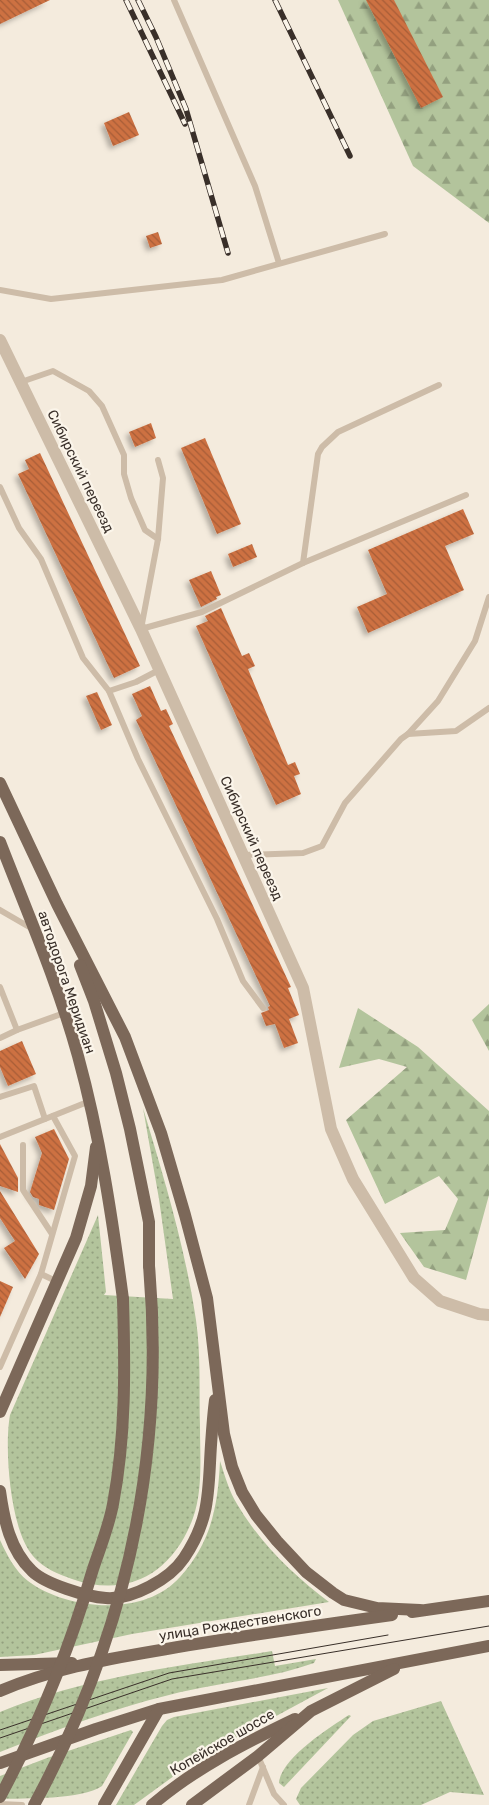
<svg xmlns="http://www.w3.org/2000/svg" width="489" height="1805" font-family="Rubik,sans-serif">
  <defs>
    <pattern id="grass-dots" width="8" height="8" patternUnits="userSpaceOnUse" patternTransform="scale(1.25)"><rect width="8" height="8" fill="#b3c49c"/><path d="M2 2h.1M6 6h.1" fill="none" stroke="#93a07f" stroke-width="1.8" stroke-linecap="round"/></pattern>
    <pattern id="forest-firs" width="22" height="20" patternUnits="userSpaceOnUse" patternTransform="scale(1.25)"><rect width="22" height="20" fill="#b3c49c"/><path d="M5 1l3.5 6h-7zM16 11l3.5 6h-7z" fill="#93a07f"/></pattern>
    <pattern id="building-back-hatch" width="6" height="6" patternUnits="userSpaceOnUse" patternTransform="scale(1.25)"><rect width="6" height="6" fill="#cd7142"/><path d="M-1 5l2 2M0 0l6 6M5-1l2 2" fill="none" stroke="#a75d37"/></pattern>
    <filter id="shadow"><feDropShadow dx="-3.5" dy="3.5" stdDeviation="2.5" flood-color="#0004"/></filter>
  </defs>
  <rect width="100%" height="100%" fill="#f4ebdd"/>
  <g fill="url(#grass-dots)">
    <path d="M 143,1108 C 164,1178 185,1247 196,1320 C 201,1355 199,1391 200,1427 C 200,1456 203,1490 193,1518 C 173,1572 129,1599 72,1579 C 58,1574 43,1568 33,1556 C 10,1530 4,1448 10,1415 L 98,1215 L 106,1292 L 104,1295 L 173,1299 L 159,1199 Z"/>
    <path d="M 220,1461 C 225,1476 229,1491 237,1504 C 260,1543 293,1575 329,1602 L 132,1634 L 34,1655 L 0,1657 L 0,1540 C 7,1555 15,1571 28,1581 C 68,1611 145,1617 180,1577 C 211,1543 218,1506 220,1461 Z"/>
    <path d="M 272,1651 L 275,1666 L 316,1659 L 314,1663 C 267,1680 217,1682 169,1695 C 112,1709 56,1730 0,1752 L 0,1712 C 86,1677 180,1666 272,1651 Z"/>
    <polygon points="328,1688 200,1757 134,1805 116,1805 162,1726 167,1720 174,1717"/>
    <polygon points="441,1701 484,1795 450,1792 421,1805 300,1805 296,1799 301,1788 353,1735 373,1721"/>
    <path d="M 349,1715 L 351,1716 L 284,1787 L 279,1783 C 280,1759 330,1727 349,1715 Z"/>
    <path d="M 131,1730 L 133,1732 L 102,1786 C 82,1800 25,1798 0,1799 L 0,1776 L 47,1758 Z"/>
  </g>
  <g fill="url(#forest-firs)">
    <polygon points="338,0 489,0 489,223 413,166"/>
    <polygon points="489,1004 489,1051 472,1020"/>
    <polygon points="358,1008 418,1047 489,1111 489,1195 466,1280 424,1267 400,1233 445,1230 458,1199 439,1176 385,1204 346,1120 407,1067 379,1059 339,1068"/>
  </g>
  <g fill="url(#building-back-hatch)" filter="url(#shadow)">
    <polygon points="0,0 50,0 0,24"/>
    <polygon points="366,0 394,0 443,97 421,108"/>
    <polygon points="129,112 139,135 113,146 104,123"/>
    <polygon points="158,232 162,244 150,248 146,236"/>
    <polygon points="151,423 156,438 135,447 129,432"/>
    <polygon points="205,438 241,524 217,534 181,448"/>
    <polygon points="40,453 140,666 114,678 18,474 29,469 25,460"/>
    <polygon points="463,509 474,534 445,546 464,590 368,633 357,607 387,594 368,550"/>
    <polygon points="252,544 257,557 233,567 228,554"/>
    <polygon points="211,571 221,595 216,597 217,599 201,607 189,580"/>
    <polygon points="221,608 242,656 249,653 255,666 248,669 288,765 295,762 300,774 294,776 301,794 276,805 196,626 208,621 205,616"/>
    <polygon points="150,686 161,711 166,709 173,724 169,726 291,987 288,988 299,1015 289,1019 298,1043 284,1048 275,1024 266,1026 261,1013 269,1010 268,1007 270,1006 136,720 142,716 132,694"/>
    <polygon points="97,692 112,725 101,730 86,696"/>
    <polygon points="22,1041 36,1074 8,1086 0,1067 0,1051"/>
    <polygon points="54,1129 69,1159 54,1210 39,1205 39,1199 33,1197 30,1192 42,1153 35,1137"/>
    <polygon points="0,1144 18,1178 18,1192 0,1186"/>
    <polygon points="0,1191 39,1254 25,1279 4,1248 15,1241 0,1218"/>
    <polygon points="0,1281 13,1287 0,1317"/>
  </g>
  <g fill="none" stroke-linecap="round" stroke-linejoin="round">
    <g stroke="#cdbca8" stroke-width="6">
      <polyline points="174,0 255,186 279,263"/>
      <polyline points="0,290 51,299 222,280 385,234"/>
      <polyline points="21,382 53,371 89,391 102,406 124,455 124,474 131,498 145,530 158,539"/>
      <polyline points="158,460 163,478 158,539 141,629 202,612 303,563 318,454 322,447 338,432 439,385"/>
      <polyline points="0,487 19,528 41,559 83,658 109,691 138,759 217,919 243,981 263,1008"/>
      <polyline points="303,563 466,495"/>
      <polyline points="109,691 136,682 159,670"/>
      <polyline points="408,734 438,701 475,641 489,597"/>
      <polyline points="243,855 303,853 322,846 345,803 401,739 408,734 456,731 489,708"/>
      <polyline points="0,910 31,928"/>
      <polyline points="0,987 17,1030"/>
      <polyline points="0,1038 17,1030 64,1013"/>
      <polyline points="0,1097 34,1086 45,1119"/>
      <polyline points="0,1137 90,1101"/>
      <polyline points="23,1145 23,1190 52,1234"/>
      <polyline points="41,1274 58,1282"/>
      <polyline points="0,1367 41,1274 75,1156 53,1116"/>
      <polyline points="258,1756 274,1794 284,1805"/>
      <polyline points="0,1804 22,1805"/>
      <polyline points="249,1805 263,1767"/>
    </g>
    <polyline stroke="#cdbca8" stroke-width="12" points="0,340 141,629 303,988 331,1129 353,1179 414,1278 440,1301 479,1314 489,1315"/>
    <g stroke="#7c6859" stroke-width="12">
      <polyline points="0,783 57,904 125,1037 161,1133 185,1215 207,1298 224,1434 232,1467 242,1492 256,1515 277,1541 306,1572 333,1593 344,1600 377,1608 420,1610"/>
      <path d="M 0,842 C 27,912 58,983 78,1056 C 100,1136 112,1217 123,1299"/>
      <polyline points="80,965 94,1001 116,1073 130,1129 149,1222 149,1266"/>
      <polyline points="0,1412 76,1238 91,1186 96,1147"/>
      <path d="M 0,1491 C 4,1520 10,1550 32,1571 C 45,1584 87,1597 106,1598 C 132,1600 170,1579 184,1558 C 211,1518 208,1490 211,1445 C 212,1430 213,1415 215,1400"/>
      <polyline points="412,1612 489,1601"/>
      <polyline points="0,1665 72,1663"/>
      <path d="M 0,1691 C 49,1670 102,1660 155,1651 C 234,1637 313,1626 392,1615"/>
      <polyline points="0,1763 96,1729 159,1709 489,1646"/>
      <polyline points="104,1805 159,1709"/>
      <path d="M 152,1805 C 194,1769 245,1743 295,1719"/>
      <polyline points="192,1805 258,1756 311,1711 394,1669"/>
    </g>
    <g stroke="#392f29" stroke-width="1">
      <polyline points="0,1730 169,1673 388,1635"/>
      <polyline points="0,1738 172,1679 489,1626"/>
    </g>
    <defs>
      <g id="rail">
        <polyline points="126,0 185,124"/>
        <polyline points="138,0 156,37 186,109 228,253"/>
        <polyline points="275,0 350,156"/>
      </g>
    </defs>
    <use href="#rail" stroke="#392f29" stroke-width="5.5"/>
    <use href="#rail" stroke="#fbf5ea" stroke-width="4" stroke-dasharray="11" stroke-linecap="butt"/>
    <g stroke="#7c6859" stroke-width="12">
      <path d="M 0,1797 C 39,1724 70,1648 93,1569 C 100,1548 109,1526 113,1504 C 126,1436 125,1367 123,1299"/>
      <path d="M 34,1805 C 126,1636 166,1458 149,1266"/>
    </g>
  </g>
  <g text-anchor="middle" stroke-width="4.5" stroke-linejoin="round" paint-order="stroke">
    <g font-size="14" fill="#392f29" stroke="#fbf5ea">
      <text transform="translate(81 471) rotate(64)" y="5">Сибирский переезд</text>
      <text transform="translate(252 838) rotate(66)" y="5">Сибирский переезд</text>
      <text transform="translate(67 982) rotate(71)" y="5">автодорога Меридиан</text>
      <text transform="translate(240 1623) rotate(-9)" y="5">улица Рождественского</text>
      <text transform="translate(222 1742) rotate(-30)" y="5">Копейское шоссе</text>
    </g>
  </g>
</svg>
